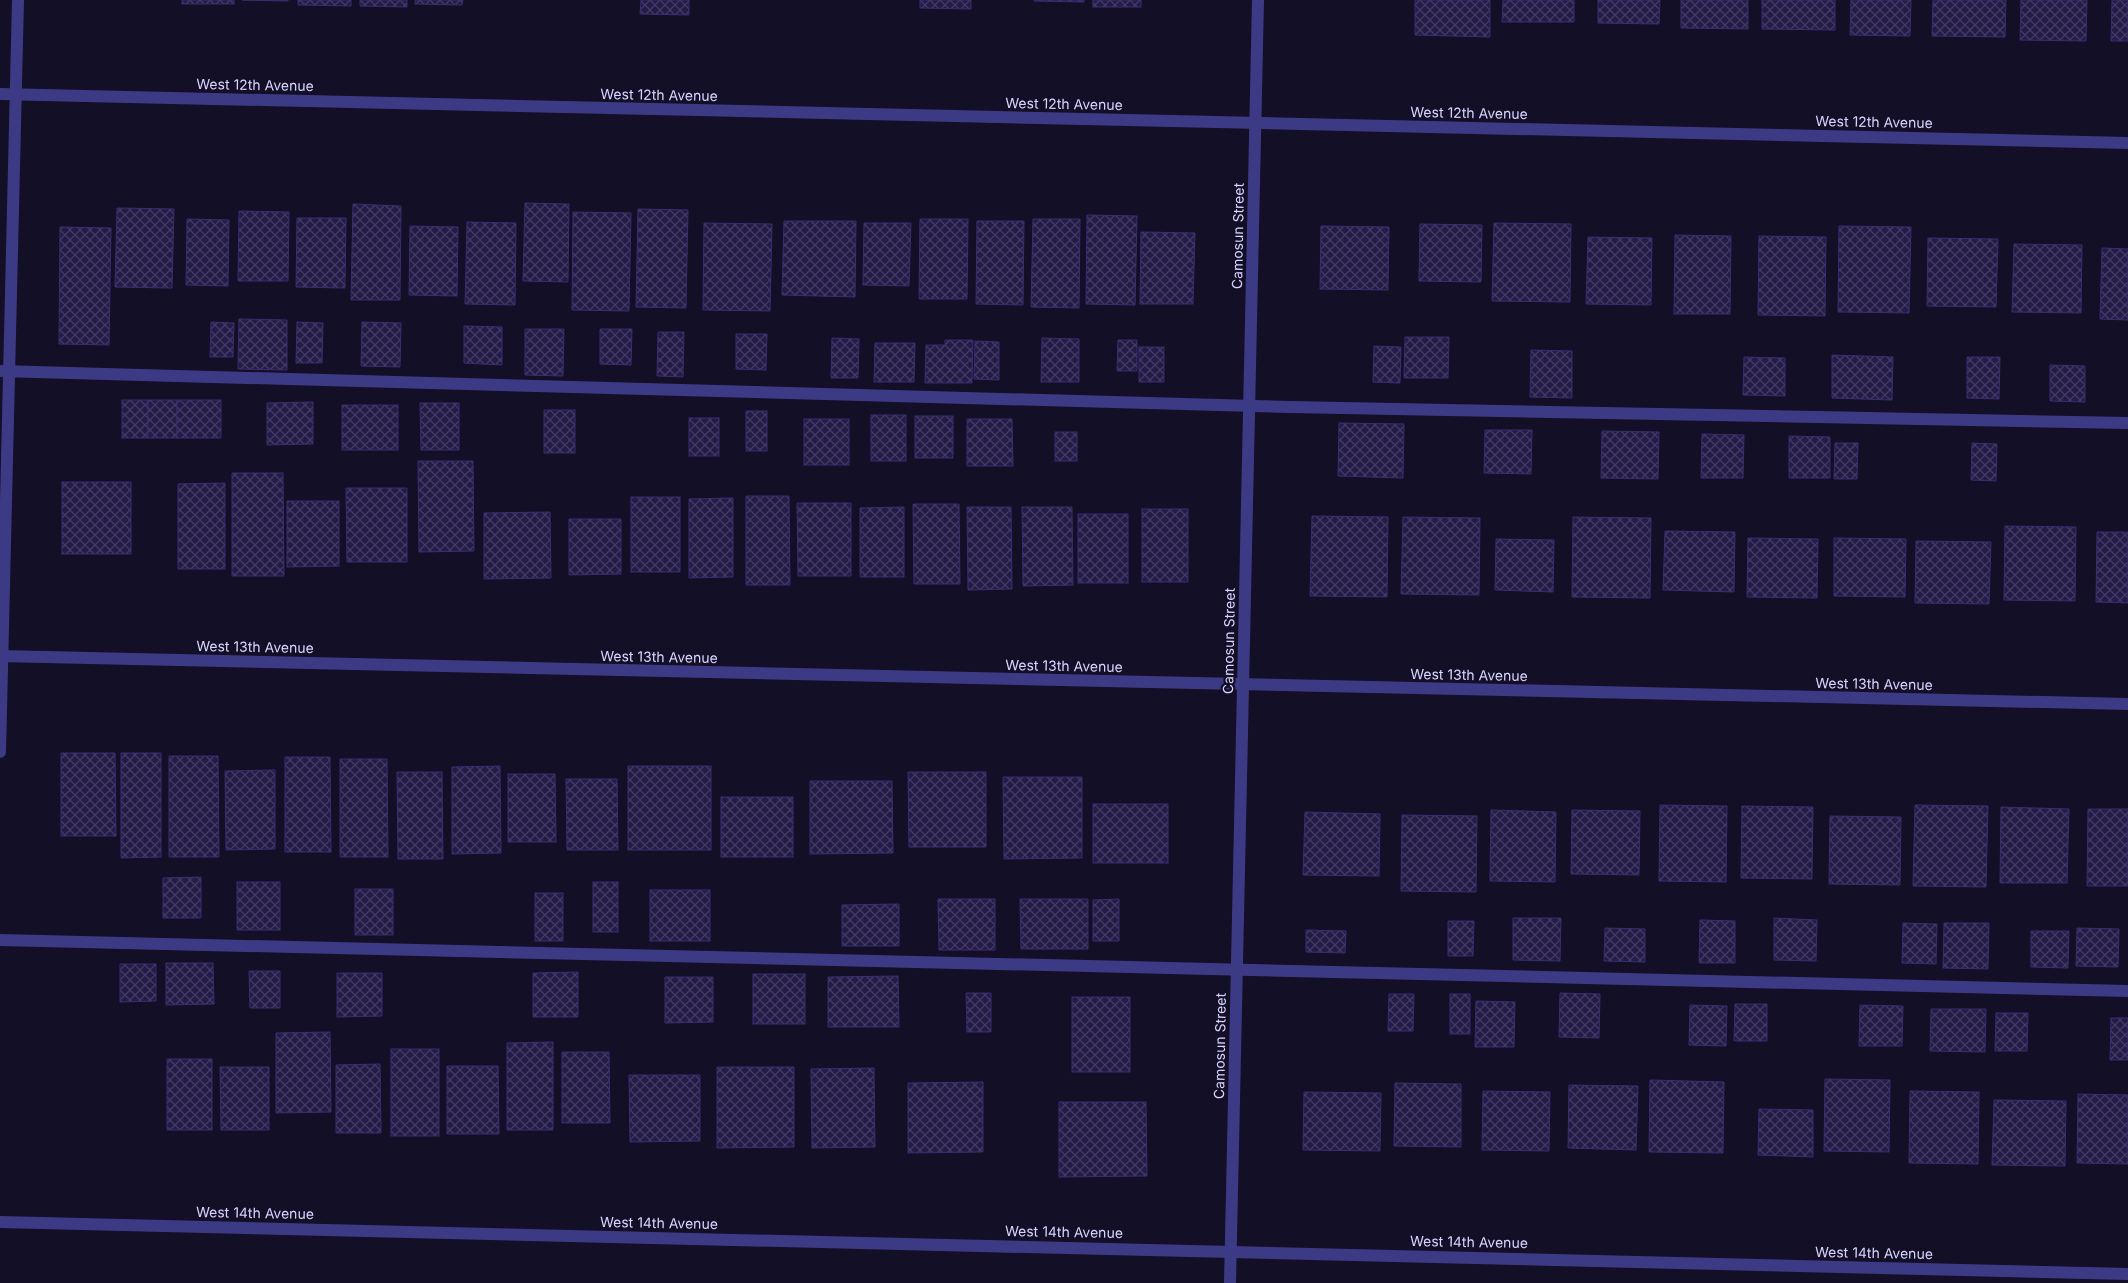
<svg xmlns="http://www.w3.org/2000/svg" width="2128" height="1283" font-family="Inter,sans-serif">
  <defs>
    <pattern id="building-cross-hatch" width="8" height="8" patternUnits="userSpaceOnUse" patternTransform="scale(1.25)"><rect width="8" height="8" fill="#241b47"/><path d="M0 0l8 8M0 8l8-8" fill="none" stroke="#433b63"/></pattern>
  </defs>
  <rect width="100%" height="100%" fill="#130f26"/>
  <g fill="url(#building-cross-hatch)" stroke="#3b2d73">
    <rect x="182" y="0" width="52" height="4"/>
    <polygon points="242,0 288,0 288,1"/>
    <polygon points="298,0 351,0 351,6 298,5"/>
    <polygon points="360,0 407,0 407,7 360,6"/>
    <polygon points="415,0 463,0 462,5 415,4"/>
    <polygon points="641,0 689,0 689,15 640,14"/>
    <polygon points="920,0 971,0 971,9 920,8"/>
    <polygon points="1034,0 1084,0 1084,2 1034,1"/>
    <rect x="1093" y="0" width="48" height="7"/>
    <polygon points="1415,0 1490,0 1490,37 1415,35"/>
    <polygon points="1503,0 1574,0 1574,22 1502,22"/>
    <polygon points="1598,0 1660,0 1659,24 1598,23"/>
    <polygon points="1681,0 1748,0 1748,29 1681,28"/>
    <polygon points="1762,0 1835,0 1835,30 1762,29"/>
    <polygon points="1851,0 1911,0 1910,36 1850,35"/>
    <polygon points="1933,0 2006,0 2005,37 1932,36"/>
    <polygon points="2021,0 2087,0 2086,41 2020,40"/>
    <polygon points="2112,0 2128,0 2128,41 2111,41"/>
    <polygon points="525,203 569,204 568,282 523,281"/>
    <polygon points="353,204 401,206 400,300 351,300"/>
    <polygon points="117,208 174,209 172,288 115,287"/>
    <polygon points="638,209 688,210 686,308 636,307"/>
    <polygon points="239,211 289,212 288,281 238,281"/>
    <polygon points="573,212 631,213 629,311 572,310"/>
    <polygon points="1087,215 1137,216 1135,305 1086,304"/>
    <polygon points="297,218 346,218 345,288 296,287"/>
    <polygon points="187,219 229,220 228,286 186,285"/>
    <polygon points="920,219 968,219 967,299 919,299"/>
    <polygon points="1033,219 1080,219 1079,308 1031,307"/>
    <polygon points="784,221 856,221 855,297 782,295"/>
    <polygon points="977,221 1024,221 1023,305 976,304"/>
    <polygon points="467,222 516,223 515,305 465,304"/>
    <polygon points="704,223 772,224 770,311 703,310"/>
    <polygon points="864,223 911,223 909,286 863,285"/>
    <polygon points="1494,223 1571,224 1570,302 1492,301"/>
    <polygon points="1420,224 1482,225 1481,282 1419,281"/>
    <polygon points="410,226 458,227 457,296 409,295"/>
    <polygon points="1321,226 1389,227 1388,290 1320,289"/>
    <polygon points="1839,226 1911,227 1909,313 1838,312"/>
    <polygon points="60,227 111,228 109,345 59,344"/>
    <polygon points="1141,232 1195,233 1193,304 1140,304"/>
    <polygon points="1675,235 1731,236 1730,314 1674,314"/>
    <polygon points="1759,236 1826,237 1825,316 1758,315"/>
    <polygon points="1588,237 1652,238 1651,305 1586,304"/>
    <polygon points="1928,238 1998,239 1996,307 1927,306"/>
    <polygon points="2014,244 2082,245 2081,313 2012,312"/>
    <polygon points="2102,248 2128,249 2128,320 2100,319"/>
    <polygon points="239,319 287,320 287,370 238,369"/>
    <polygon points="211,322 234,323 233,357 210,357"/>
    <polygon points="297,322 323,323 322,363 296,363"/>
    <polygon points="362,322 401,323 400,367 361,366"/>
    <polygon points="464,326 502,327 502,365 464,363"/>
    <polygon points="525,329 564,329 563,376 525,375"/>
    <polygon points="600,329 632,329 631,365 600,364"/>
    <polygon points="658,332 684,332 683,377 657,376"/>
    <polygon points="736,334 767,334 766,370 736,369"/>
    <polygon points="1405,337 1449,337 1448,378 1404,378"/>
    <polygon points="832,338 859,339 858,378 831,378"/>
    <polygon points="1042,338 1079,339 1079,382 1041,382"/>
    <polygon points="945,340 973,340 972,383 925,383 926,345 945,345"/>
    <polygon points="1118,340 1137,340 1137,371 1117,371"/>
    <polygon points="975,341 999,342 999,380 974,379"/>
    <polygon points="875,343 915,343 914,382 874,382"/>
    <polygon points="1374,346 1401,347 1400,383 1373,382"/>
    <rect x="1139" y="347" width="25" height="35"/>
    <polygon points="1531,350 1572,351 1572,398 1530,397"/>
    <polygon points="1832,355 1893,357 1892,400 1832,398"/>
    <polygon points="1744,357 1785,358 1785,396 1743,395"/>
    <polygon points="1967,357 2000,357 1999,399 1967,398"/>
    <polygon points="2050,365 2085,366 2085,402 2050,401"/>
    <rect x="122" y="400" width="26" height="38"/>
    <rect x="148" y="400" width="29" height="38"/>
    <rect x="177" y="400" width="44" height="38"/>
    <polygon points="313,402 313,444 267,445 267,403"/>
    <polygon points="420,403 459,403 459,450 421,450"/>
    <rect x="342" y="405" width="56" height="45"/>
    <rect x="544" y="410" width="31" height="43"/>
    <rect x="746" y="411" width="21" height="40"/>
    <rect x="871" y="415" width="35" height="46"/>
    <rect x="915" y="416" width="38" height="42"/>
    <rect x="689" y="418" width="30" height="38"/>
    <rect x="804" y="419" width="45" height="46"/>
    <polygon points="967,419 1012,419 1013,466 967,466"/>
    <polygon points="1339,423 1404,424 1403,478 1338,476"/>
    <polygon points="1485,430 1532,430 1531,474 1484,473"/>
    <polygon points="1602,431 1659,432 1658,479 1601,478"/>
    <rect x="1055" y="432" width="22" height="29"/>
    <polygon points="1702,434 1744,435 1743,478 1701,478"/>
    <polygon points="1789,436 1830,437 1830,478 1789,478"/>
    <polygon points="1835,443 1858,443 1857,479 1834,479"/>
    <polygon points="1972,443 1997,444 1996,481 1971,480"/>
    <polygon points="418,461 473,461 474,551 419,552"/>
    <polygon points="232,473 283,473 284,576 232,576"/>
    <rect x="62" y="482" width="69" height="72"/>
    <polygon points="225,483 225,569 178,569 178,484"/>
    <polygon points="346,488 407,488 407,562 347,562"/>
    <polygon points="746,496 789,496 790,585 746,585"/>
    <rect x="631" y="497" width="49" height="75"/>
    <polygon points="733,498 733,577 689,578 689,499"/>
    <polygon points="287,501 339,501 339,566 287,567"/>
    <polygon points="797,503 851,503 851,576 798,576"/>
    <polygon points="913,504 959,504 960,584 914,584"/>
    <polygon points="904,507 904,577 860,577 860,508"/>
    <polygon points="967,507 1011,507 1012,589 968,590"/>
    <polygon points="1022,507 1072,507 1073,585 1023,586"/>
    <rect x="1142" y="509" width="46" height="73"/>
    <polygon points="550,512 551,578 484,579 484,513"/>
    <rect x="1078" y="514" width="50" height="69"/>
    <polygon points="1312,516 1388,517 1387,597 1310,596"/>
    <polygon points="1403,517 1480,518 1479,595 1401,594"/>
    <polygon points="1573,517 1651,518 1650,598 1572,597"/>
    <polygon points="569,519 621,519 621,574 569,575"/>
    <polygon points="2005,526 2076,527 2075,601 2004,600"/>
    <polygon points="1665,531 1735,532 1734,592 1663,590"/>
    <polygon points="2097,532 2128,532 2128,603 2096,602"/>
    <polygon points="1748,538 1818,539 1817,598 1747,597"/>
    <polygon points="1834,538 1906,539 1905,597 1834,596"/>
    <polygon points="1496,539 1554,540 1553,592 1495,590"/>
    <polygon points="1916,541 1991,542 1989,604 1915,603"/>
    <polygon points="61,753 115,753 116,836 61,836"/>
    <polygon points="121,753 161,753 161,857 121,858"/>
    <polygon points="169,756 218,756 219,857 169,857"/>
    <polygon points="285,757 330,757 331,852 285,852"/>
    <polygon points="340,759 387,759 388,857 340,857"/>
    <polygon points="500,766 501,853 452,854 452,767"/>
    <rect x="628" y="766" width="83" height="84"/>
    <polygon points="275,770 275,849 226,850 225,771"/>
    <polygon points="397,772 442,772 443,859 398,859"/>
    <polygon points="908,772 986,772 986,847 909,847"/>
    <polygon points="508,774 555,774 556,842 508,842"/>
    <polygon points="1003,777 1082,777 1082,858 1004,859"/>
    <polygon points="566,779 617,779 618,850 567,850"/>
    <polygon points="810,781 892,781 893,853 810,854"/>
    <rect x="721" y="797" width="72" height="60"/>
    <rect x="1093" y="804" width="75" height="59"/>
    <polygon points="1660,805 1727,806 1726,882 1659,881"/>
    <polygon points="1915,805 1988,806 1986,887 1913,886"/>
    <polygon points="1742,806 1813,807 1812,879 1741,878"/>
    <polygon points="2001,807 2069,809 2067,883 2000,883"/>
    <polygon points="2088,809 2128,809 2128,886 2087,886"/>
    <polygon points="1491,810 1556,812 1555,882 1490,881"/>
    <polygon points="1572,810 1640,811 1639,875 1571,874"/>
    <polygon points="1305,812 1380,814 1379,876 1303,875"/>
    <polygon points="1402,815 1477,816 1476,892 1401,891"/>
    <polygon points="1830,816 1901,817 1900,885 1829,884"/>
    <polygon points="201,877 201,918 163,918 163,878"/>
    <rect x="237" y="882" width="43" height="48"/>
    <rect x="593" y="882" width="25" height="50"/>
    <rect x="355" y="889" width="38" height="46"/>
    <rect x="650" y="890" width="60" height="51"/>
    <rect x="535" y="893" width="28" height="48"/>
    <polygon points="938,899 995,899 995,950 939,950"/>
    <polygon points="1020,899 1088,899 1088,949 1021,949"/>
    <polygon points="1119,899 1119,941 1093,941 1093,900"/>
    <polygon points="899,904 899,946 842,946 842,905"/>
    <polygon points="1513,918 1561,918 1560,961 1513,960"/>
    <polygon points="1774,918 1817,920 1816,961 1774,960"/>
    <polygon points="1700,920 1735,921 1735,963 1699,963"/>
    <polygon points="1448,921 1474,921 1473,956 1448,956"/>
    <polygon points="1903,923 1937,924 1936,964 1902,963"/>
    <polygon points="1944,923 1989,923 1988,969 1943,968"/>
    <polygon points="1605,928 1645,929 1645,962 1604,961"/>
    <polygon points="2077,928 2119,929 2118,967 2076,966"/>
    <polygon points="1306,930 1346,931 1345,953 1306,952"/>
    <polygon points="2031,931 2069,931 2068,968 2031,967"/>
    <polygon points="166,963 213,963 214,1004 166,1005"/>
    <polygon points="120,964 156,964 156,1001 120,1002"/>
    <polygon points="249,971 280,971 280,1008 250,1008"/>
    <polygon points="578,972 578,1017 533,1017 533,973"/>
    <polygon points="337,973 382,973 382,1016 337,1017"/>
    <rect x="753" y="974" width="52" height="50"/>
    <polygon points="898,976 899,1027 828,1027 828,977"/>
    <polygon points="665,977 713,977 713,1022 665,1023"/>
    <polygon points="966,993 991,993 991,1032 967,1032"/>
    <polygon points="1560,993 1600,994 1599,1038 1559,1037"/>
    <polygon points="1389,994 1414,994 1413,1031 1388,1031"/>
    <rect x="1450" y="994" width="20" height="40"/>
    <rect x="1072" y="997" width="58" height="75"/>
    <polygon points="1476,1001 1515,1002 1514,1047 1475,1047"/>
    <polygon points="1735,1004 1767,1004 1767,1041 1734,1041"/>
    <polygon points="1690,1005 1727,1006 1726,1046 1689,1045"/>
    <polygon points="1860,1005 1903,1006 1902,1046 1859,1046"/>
    <polygon points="1931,1009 1986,1009 1985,1052 1930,1051"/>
    <polygon points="1996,1013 2028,1013 2027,1051 1995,1051"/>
    <polygon points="2111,1018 2128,1018 2128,1060 2110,1060"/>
    <polygon points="330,1032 331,1112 276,1113 276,1033"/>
    <polygon points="553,1042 553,1130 507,1130 507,1043"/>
    <rect x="391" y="1049" width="48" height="87"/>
    <polygon points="562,1052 609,1052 610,1123 562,1123"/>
    <rect x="167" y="1059" width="45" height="71"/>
    <polygon points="380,1064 381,1133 336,1133 336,1065"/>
    <polygon points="447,1066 498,1066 499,1134 447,1134"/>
    <polygon points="220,1067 269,1067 269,1130 221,1130"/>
    <polygon points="717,1067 794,1067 794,1147 717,1148"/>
    <polygon points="874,1068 875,1147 812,1148 811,1069"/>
    <polygon points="629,1075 700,1075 700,1141 630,1142"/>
    <polygon points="1825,1079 1890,1080 1889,1152 1824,1151"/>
    <polygon points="1650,1080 1724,1082 1723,1153 1649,1152"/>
    <polygon points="983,1082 983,1152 908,1153 908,1083"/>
    <polygon points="1395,1083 1461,1084 1461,1147 1394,1146"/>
    <polygon points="1569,1085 1638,1086 1636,1150 1568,1148"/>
    <polygon points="1483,1091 1550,1092 1549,1151 1482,1150"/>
    <polygon points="1910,1091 1979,1092 1978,1164 1909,1163"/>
    <polygon points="1304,1092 1381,1093 1380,1151 1303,1150"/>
    <polygon points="2078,1094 2128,1095 2128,1164 2077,1163"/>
    <polygon points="1994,1100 2066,1101 2065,1166 1992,1165"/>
    <polygon points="1059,1102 1146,1102 1147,1176 1059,1177"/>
    <polygon points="1759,1109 1813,1110 1813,1157 1758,1155"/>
  </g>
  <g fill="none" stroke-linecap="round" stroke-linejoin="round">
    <g stroke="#3d3a85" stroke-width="12">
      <polyline points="0,371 1290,407 2128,423"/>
      <polyline points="0,940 2128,991"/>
    </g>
    <g stroke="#3d3a85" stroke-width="12">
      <polyline points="0,94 2128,143"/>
      <polyline points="0,656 2128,704"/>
      <polyline points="0,752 18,0"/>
      <polyline points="0,1222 2128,1274"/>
      <polyline points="1230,1283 1258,0"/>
    </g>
  </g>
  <g text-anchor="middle" stroke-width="4.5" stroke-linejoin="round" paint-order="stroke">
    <g font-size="14" fill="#d9d4ff" stroke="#130f26">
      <text transform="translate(255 85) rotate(1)" y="5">West 12th Avenue</text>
      <text transform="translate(659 95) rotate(1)" y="5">West 12th Avenue</text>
      <text transform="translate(1064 104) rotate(1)" y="5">West 12th Avenue</text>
      <text transform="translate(1469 113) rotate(1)" y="5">West 12th Avenue</text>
      <text transform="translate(1874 122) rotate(1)" y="5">West 12th Avenue</text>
      <text transform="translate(1238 236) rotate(-89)" y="5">Camosun Street</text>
      <text transform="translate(1229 641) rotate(-89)" y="5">Camosun Street</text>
      <text transform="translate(255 647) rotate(1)" y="5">West 13th Avenue</text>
      <text transform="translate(659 657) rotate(1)" y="5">West 13th Avenue</text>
      <text transform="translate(1064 666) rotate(1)" y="5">West 13th Avenue</text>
      <text transform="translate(1469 675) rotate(1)" y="5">West 13th Avenue</text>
      <text transform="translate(1874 684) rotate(1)" y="5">West 13th Avenue</text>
      <text transform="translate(1220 1046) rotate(-89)" y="5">Camosun Street</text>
      <text transform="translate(255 1213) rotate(1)" y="5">West 14th Avenue</text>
      <text transform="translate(659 1223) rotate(1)" y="5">West 14th Avenue</text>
      <text transform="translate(1064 1232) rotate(1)" y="5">West 14th Avenue</text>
      <text transform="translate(1469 1242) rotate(1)" y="5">West 14th Avenue</text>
      <text transform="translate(1874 1253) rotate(1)" y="5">West 14th Avenue</text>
    </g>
  </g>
</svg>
